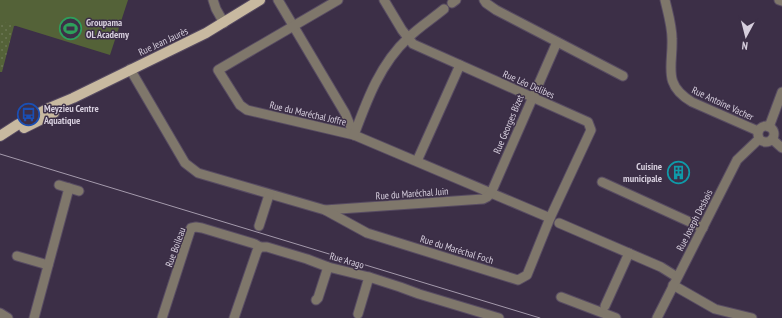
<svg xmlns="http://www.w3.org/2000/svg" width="782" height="318" font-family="'PT Sans Narrow',sans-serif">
  <defs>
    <pattern id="grass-dots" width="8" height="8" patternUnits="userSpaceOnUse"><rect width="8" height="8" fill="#546238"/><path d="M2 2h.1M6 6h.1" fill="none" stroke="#6c7754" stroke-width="1.8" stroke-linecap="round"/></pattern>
  </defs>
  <rect width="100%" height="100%" fill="#3c2f47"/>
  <polygon fill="url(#grass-dots)" points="0,14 16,26 14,26 2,72 0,72"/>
  <polygon fill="#546238" points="0,0 128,0 110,55 0,21"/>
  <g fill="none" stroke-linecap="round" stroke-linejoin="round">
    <defs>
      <g id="minor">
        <polyline points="213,0 216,9 224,23"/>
        <polyline points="278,0 345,113 354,135"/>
        <polyline points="338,0 218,70 240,105 247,110 354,135 550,218"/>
        <polyline points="484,0 486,3 496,10 623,76"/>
        <path d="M 665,0 C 668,13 672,26 672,39 C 673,67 662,84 692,102 L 758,131"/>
        <polyline points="779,0 782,1"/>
        <polyline points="452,3 456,0"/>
        <polyline points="130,69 185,163 198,173 325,210 483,199 487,197 491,193 557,42"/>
        <circle cx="766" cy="134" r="8"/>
        <polyline points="769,127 782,92"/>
        <path d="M 354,135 C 367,100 380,64 408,38 C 419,27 432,19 444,9"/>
        <polyline points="772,139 782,148"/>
        <polyline points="417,161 460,65"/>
        <polyline points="602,182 703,228"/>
        <polyline points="59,185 79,191"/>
        <polyline points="325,210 367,233 518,280 527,275 550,218 591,130 588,122 413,44 402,30 384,0"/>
        <polyline points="559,223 661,267 677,277"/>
        <polyline points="259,226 269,195"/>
        <polyline points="17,256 48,265"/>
        <polyline points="673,285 715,309 752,318"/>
        <polyline points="561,297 616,318"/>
        <polyline points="316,300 318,298 328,267"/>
        <polyline points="605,306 629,253"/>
        <polyline points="0,313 8,318"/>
        <polyline points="358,314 369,277"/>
        <polyline points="34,318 69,188"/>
        <polyline points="162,318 191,228 196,227 202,228 255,244 260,247"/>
        <polyline points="234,318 257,251 260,247 267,247 307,259 328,267 369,277 400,287 419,294 499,318"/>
        <polyline points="657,318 737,160 759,139"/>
      </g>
      <g id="major">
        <polyline points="24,128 54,113"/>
        <polyline points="0,136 17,125 49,108 73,98 206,33 260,0"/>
      </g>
    </defs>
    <use href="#minor" stroke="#584c62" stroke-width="11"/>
    <use href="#major" stroke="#584c62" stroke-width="12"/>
    <use href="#minor" stroke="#7f776b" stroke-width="9"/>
    <use href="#major" stroke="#c8b9a0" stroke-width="10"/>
    <polyline stroke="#a49aac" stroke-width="1" points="0,154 540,318"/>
  </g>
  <defs>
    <symbol id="stadium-ring" viewBox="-11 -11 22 22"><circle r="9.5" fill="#3c2f47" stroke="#2e9e5b" stroke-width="1.5"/><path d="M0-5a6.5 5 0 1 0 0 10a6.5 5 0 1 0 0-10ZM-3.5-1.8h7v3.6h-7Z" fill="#2e9e5b"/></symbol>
    <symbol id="bus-ring" viewBox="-11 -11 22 22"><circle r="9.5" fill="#3c2f47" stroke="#1a4fb4" stroke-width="1.5"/><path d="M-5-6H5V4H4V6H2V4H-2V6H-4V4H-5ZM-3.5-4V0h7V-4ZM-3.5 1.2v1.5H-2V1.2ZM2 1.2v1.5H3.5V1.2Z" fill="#1a4fb4"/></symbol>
    <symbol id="building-ring" viewBox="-11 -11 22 22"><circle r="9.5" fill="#3c2f47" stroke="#0f9aa8" stroke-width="1.5"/><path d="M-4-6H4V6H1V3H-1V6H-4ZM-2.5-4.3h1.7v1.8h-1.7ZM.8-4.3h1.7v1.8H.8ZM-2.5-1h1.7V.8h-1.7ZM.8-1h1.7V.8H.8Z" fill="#0f9aa8"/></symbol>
  </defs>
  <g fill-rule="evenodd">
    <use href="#stadium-ring" x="58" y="16" width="25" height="25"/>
    <use href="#bus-ring" x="16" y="102" width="25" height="25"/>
    <use href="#building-ring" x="666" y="160" width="25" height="25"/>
  </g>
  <g text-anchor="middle" stroke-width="3" stroke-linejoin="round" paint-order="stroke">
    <g font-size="10" font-weight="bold" fill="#d6cedd" stroke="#3c2f47" text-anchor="start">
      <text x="86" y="26">Groupama<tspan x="86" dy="12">OL Academy</tspan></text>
      <text x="44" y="112">Meyzieu Centre<tspan x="44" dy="12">Aquatique</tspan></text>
      <text x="662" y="170" text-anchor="end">Cuisine<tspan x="662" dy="12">municipale</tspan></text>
    </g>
    <g font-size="10" fill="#d6cedd" stroke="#3c2f47">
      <text transform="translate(163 41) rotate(-25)" y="4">Rue Jean Jaurès</text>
      <text transform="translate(529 84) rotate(24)" y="4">Rue Léo Delibes</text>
      <text transform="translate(723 103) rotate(25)" y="4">Rue Antoine Vacher</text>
      <text transform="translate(308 113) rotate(13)" y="4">Rue du Maréchal Joffre</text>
      <text transform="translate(508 124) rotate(-67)" y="4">Rue Georges Bizet</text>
      <text transform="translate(412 193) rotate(-4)" y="4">Rue du Maréchal Juin</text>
      <text transform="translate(694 220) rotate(-63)" y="4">Rue Joseph Desbois</text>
      <text transform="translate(175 247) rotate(-70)" y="4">Rue Boileau</text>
      <text transform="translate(457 249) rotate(17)" y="4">Rue du Maréchal Foch</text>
      <text transform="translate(347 260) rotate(16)" y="4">Rue Arago</text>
    </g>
  </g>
  <g transform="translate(746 36) rotate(187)" stroke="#3c2f47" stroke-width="3" paint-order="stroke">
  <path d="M0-3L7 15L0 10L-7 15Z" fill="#d6cedd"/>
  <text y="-6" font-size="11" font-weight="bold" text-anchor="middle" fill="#d6cedd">N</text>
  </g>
</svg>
